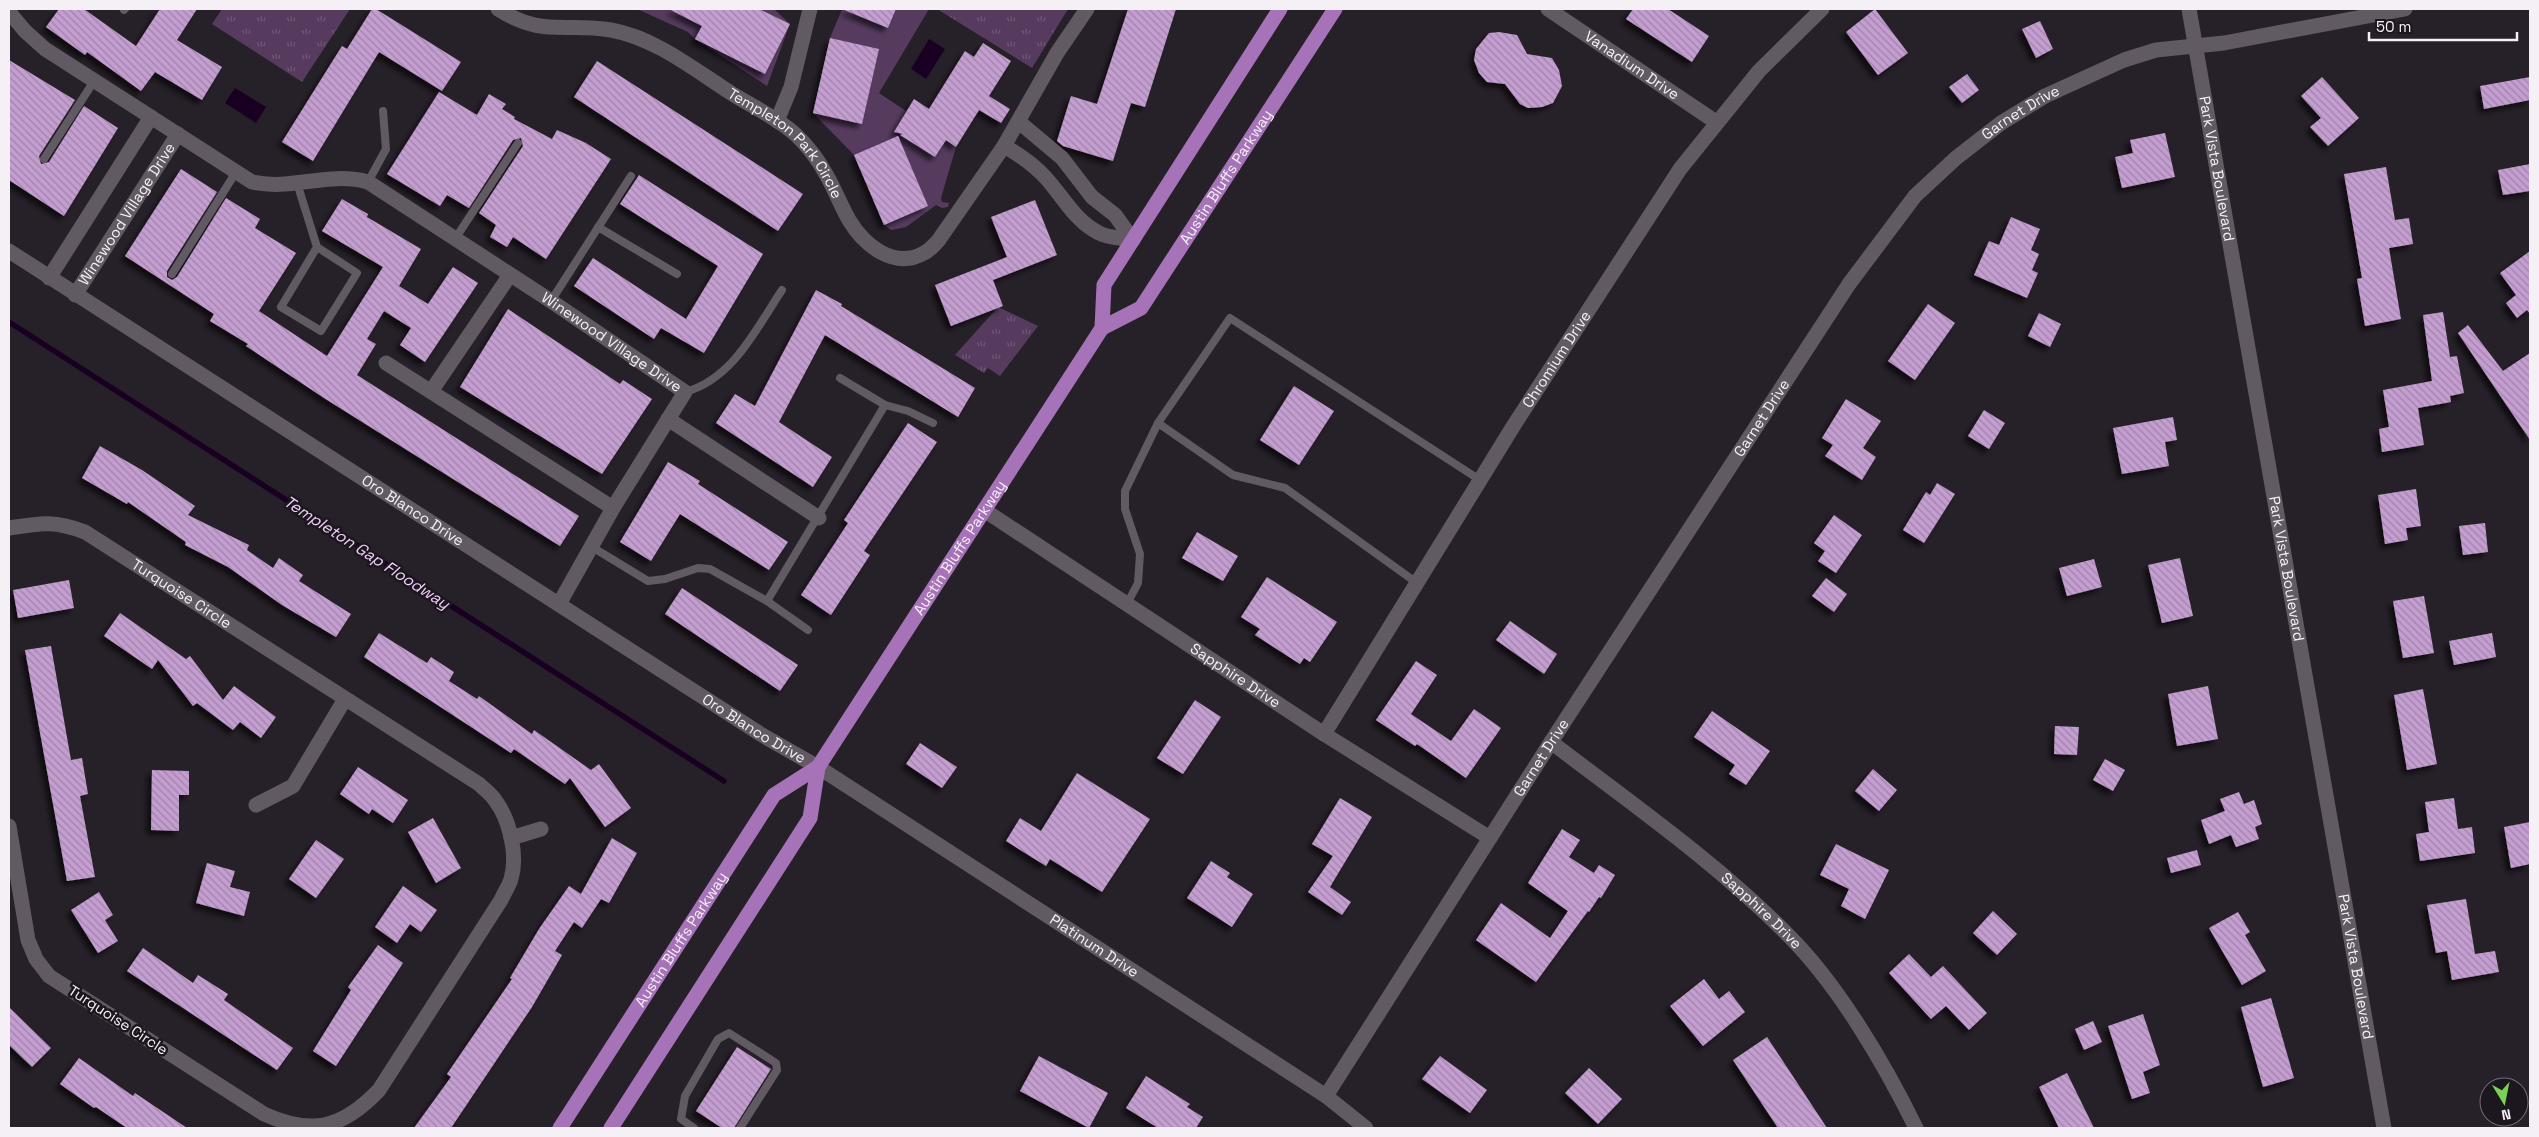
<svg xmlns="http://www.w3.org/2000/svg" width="2539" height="1137" font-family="'Space Grotesk',sans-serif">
  <defs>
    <pattern id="park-tufts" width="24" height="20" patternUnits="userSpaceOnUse" patternTransform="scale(1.25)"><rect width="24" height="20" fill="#563b5f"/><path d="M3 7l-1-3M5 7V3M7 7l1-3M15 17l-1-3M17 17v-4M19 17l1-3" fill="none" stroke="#6f5877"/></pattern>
    <pattern id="building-back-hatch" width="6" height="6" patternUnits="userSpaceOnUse" patternTransform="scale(1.25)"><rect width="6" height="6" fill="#c49dd1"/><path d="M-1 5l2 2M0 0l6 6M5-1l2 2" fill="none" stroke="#9f84a8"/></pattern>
    <filter id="shadow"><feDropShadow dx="-4.5" dy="4.5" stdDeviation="2.5" flood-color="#0009"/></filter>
  </defs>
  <rect width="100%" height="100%" fill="#262028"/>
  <g fill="#563b5f">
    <polygon points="637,9 774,9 790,24 767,86 695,39 688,32"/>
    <polygon points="842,9 888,28 896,9 929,9 879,93 906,111 894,132 935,157 946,140 956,147 941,198 942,202 949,203 948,207 942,208 936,205 906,227 891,230 884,225 854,155 813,113 830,38"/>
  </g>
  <g fill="url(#park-tufts)">
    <polygon points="222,9 350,9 302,82 212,24"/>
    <polygon points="937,9 1068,9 1032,68"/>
    <polygon points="998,307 1038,326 1000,376 988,368 984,373 955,355"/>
  </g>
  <g fill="#190022">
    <polygon points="929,39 945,49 926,79 911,69"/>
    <polygon points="235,88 266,107 256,123 225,103"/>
  </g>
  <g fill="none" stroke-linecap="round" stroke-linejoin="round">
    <polyline stroke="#190022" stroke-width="5.5" points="9,322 724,781"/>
  </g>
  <g fill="url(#building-back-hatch)" filter="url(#shadow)">
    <polygon points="59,9 84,9 136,46 160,9 197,9 177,40 222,67 202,100 155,72 141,91 87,52 85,55 46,27"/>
    <polygon points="372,9 376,9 461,62 442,91 379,52 313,161 282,142 342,46 347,49"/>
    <polygon points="669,9 759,9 790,24 765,74 695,39 702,26"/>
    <polygon points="842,9 896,9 888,28"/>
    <polygon points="1128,9 1176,9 1145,107 1131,103 1113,161 1063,146 1057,141 1071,96 1097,104"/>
    <polygon points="1633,9 1668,9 1709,36 1692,62 1626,19"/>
    <polygon points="1875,9 1908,53 1878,75 1846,32"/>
    <polygon points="2040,21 2053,49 2036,58 2022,29"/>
    <polygon points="1499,32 1517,35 1527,54 1552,58 1559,70 1562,86 1553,103 1542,107 1528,108 1520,104 1505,84 1487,82 1479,73 1474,60 1476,49 1489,33"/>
    <polygon points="830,38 879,49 862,124 813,113"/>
    <polygon points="983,43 1011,61 989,96 1010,109 1001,123 979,110 956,147 946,140 935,157 900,135 903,134 894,132 914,99 929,109 965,51 974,57"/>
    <polygon points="9,60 75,100 39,156 41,164 49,162 84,106 118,128 64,216 9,180"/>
    <polygon points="597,61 803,194 778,231 574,97"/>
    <polygon points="1967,74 1979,90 1962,103 1949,87"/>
    <polygon points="2322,77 2359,118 2328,146 2310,127 2321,118 2301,96"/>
    <polygon points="2530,77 2530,100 2484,109 2480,86"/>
    <polygon points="439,92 477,115 489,94 506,104 502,109 515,117 514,119 552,139 557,130 586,143 611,159 546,259 513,237 507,247 490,237 496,225 479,213 523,146 521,138 513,140 469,208 447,195 440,206 387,174"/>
    <polygon points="2165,133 2175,177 2122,188 2115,157 2133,153 2130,140"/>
    <polygon points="898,136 928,206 884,225 854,155"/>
    <polygon points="2530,164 2530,191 2503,195 2498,170"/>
    <polygon points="2386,167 2395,220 2409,218 2413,244 2389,248 2401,319 2365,326 2357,279 2362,278 2344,174"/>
    <polygon points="181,169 217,192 167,271 167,277 172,280 177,277 226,198 260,219 255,228 296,253 259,311 327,356 383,267 322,231 342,199 368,214 367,217 421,249 399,286 428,304 453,267 478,283 425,362 400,345 411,328 384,311 367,339 376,344 357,375 579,516 560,546 324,398 246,346 248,344 210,321 214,314 125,256"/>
    <polygon points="639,175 763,254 704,353 661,328 654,339 574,286 593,258 686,319 718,266 620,204"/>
    <polygon points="1035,200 1057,255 993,280 1003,306 951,326 935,285 1007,257 991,217"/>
    <polygon points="2011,217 2040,229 2031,250 2039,254 2032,270 2038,273 2027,298 1974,275 1989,241 1999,245"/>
    <polygon points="2530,251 2530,314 2527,310 2517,318 2506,303 2516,295 2500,273"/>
    <polygon points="816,290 842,304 841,306 975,388 958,417 825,335 779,422 832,457 813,487 716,423 735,394 755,406"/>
    <polygon points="1928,304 1955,323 1915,380 1888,361"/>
    <polygon points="508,309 620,384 623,380 652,399 602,474 460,387"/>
    <polygon points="2443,312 2450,357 2457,356 2464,393 2450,396 2451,402 2418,408 2424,445 2382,452 2379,429 2389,427 2383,390 2432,381 2423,315"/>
    <polygon points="2039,313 2061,324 2050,347 2028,336"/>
    <polygon points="2468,325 2503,371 2530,353 2530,440 2458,333"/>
    <polygon points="1294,386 1334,411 1299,465 1260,440"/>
    <polygon points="1846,399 1881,421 1863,448 1876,457 1862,480 1825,456 1833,445 1822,438"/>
    <polygon points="1984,410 2005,423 1989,449 1968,436"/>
    <polygon points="2173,417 2177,440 2165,442 2169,466 2122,474 2113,428"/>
    <polygon points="908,423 937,442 864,551 870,555 831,615 801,595 848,523 844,520"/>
    <polygon points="100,446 142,470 195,506 188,515 249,545 247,550 273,568 279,558 303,575 299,581 351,614 336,637 282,605 228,567 185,545 186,542 128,502 127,504 82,478"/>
    <polygon points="668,462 700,481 698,484 788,542 769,570 680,514 651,561 620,542"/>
    <polygon points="1937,483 1955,494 1924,543 1903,530 1926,492 1930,495"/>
    <polygon points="2416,489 2421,526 2406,528 2408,540 2385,544 2378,495"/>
    <polygon points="1834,515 1862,535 1836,573 1818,561 1825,551 1814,543"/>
    <polygon points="2485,523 2488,552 2463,555 2459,526"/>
    <polygon points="1197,532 1238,556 1223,581 1182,558"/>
    <polygon points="2180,558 2193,616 2162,623 2148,565"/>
    <polygon points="2094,559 2102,587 2067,596 2059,568"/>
    <polygon points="1267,577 1337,622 1310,662 1304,658 1300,664 1255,635 1260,629 1241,617"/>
    <polygon points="1826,578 1847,594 1834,612 1812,596"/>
    <polygon points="69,580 74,608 18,618 13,590"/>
    <polygon points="682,588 798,665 780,691 665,614"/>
    <polygon points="2424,596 2434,653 2403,658 2393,601"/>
    <polygon points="120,613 186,659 190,656 223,700 234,686 276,717 261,738 240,722 233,730 197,703 193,706 158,660 152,669 104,636"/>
    <polygon points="1510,621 1557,654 1544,674 1496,640"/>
    <polygon points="379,633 427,663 431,657 454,672 449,681 477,699 479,696 532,734 534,730 591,770 599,764 631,808 605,827 570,778 565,784 514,749 511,753 364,657"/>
    <polygon points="2492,633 2496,657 2454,665 2449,641"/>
    <polygon points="51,646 71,760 82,758 88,794 80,796 95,877 67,881 25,650"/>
    <polygon points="1416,661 1437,675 1411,714 1451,741 1474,709 1501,728 1466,778 1417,744 1415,746 1376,720"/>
    <polygon points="2208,686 2218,739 2177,746 2168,694"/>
    <polygon points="2423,689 2437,764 2407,770 2394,695"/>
    <polygon points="1195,700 1221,717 1183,774 1157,758"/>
    <polygon points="1712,711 1770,751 1746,785 1729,774 1735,765 1694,737"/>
    <polygon points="2055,726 2079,727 2077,755 2054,754"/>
    <polygon points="920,743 957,767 942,788 906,764"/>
    <polygon points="2105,759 2125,770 2113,791 2093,780"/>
    <polygon points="358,767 408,800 393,823 372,809 369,814 340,794"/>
    <polygon points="1873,769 1897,790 1879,811 1855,791"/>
    <polygon points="152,770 189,771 189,795 179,795 179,831 151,830"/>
    <polygon points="1077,773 1150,819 1102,892 1050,859 1046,866 1006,841 1020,818 1041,831"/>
    <polygon points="2239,792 2244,804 2254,800 2262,824 2255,827 2259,839 2236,847 2231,835 2209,844 2201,820 2225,811 2220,799"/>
    <polygon points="1340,798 1372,817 1330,887 1351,902 1342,915 1308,892 1333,856 1312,844"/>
    <polygon points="2454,798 2458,829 2472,827 2475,853 2420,861 2416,834 2429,832 2425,802"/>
    <polygon points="433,818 461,868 436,883 408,832"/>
    <polygon points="2530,822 2530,864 2511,868 2504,827"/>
    <polygon points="1562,829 1580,840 1569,857 1594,873 1599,865 1615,875 1601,898 1599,897 1589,912 1588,911 1536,982 1476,940 1501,903 1550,938 1568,911 1528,883"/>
    <polygon points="612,838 637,853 609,903 601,899 582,928 574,922 555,951 562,955 532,1007 451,1128 414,1128 451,1077 447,1074 512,979 510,978 539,929 569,886 581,894"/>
    <polygon points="316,840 344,859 316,898 289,879"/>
    <polygon points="1836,844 1889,870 1865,919 1841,906 1849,889 1820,875"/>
    <polygon points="2197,850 2201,865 2171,873 2167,858"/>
    <polygon points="1211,861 1230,873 1227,877 1253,894 1232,927 1187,898"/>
    <polygon points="207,863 235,871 230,887 250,892 244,916 196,903"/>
    <polygon points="403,886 437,910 421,932 410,924 397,943 375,927"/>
    <polygon points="99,892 113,915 105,920 118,941 98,953 71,910"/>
    <polygon points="2466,899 2475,954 2495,951 2499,972 2452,980 2447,951 2436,953 2427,905"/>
    <polygon points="1993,911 2017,934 1997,955 1973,933"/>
    <polygon points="2238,912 2250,932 2245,935 2266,971 2242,985 2209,928"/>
    <polygon points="378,945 403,963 336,1066 313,1051 351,990 348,987"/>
    <polygon points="143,948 193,983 198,975 228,994 224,1000 293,1048 277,1070 127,971"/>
    <polygon points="1909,954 1931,977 1943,966 1987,1013 1969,1030 1946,1006 1931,1019 1889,973"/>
    <polygon points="1704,979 1719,999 1729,991 1745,1012 1703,1046 1670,1006"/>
    <polygon points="2271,998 2294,1078 2263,1087 2241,1007"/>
    <polygon points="9,1007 51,1048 32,1067 9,1045"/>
    <polygon points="2143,1014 2160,1065 2143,1072 2150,1093 2132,1099 2108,1026"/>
    <polygon points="2093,1021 2102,1042 2084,1050 2075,1029"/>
    <polygon points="1767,1037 1827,1128 1778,1128 1733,1060"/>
    <polygon points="737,1047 771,1069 734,1128 722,1128 696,1111"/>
    <polygon points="1039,1056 1108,1093 1089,1128 1020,1091"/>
    <polygon points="1440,1056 1487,1090 1470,1113 1422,1079"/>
    <polygon points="79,1058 133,1096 135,1093 187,1128 127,1128 96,1107 94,1108 60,1084"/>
    <polygon points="1589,1068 1622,1099 1598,1124 1565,1093"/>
    <polygon points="2067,1073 2094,1128 2059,1128 2039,1087"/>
    <polygon points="1146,1076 1190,1104 1187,1107 1203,1117 1196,1128 1158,1128 1126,1108"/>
  </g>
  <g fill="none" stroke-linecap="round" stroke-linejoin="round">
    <g stroke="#615a63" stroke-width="8">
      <polyline points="124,10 125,9"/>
      <polyline points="44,159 94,81"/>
      <polyline points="368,182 386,149 383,111"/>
      <polyline points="297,183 317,247 281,307 321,331 357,273 317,247"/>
      <polyline points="598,227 677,274"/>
      <polyline points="455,239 518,143"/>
      <polyline points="172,274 236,172"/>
      <polyline points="551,301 631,176"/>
      <polyline points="840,378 885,405 908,411 933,423"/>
      <path d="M 685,392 C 733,379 756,329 782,290"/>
      <polyline points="592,547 648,581 665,579 698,568 710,569 767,601 808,630"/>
      <polyline points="1417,583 1285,488 1233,475 1158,423 1230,318 1480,480"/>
      <polyline points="767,601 885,405"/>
      <polyline points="1127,604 1138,583 1140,554 1125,509 1125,491 1158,423"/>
      <polyline points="694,1128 681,1119 685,1096 718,1039 729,1033 776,1063 777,1070 740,1128"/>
    </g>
    <g stroke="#615a63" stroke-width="15">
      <path id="s1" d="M 498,9 C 543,38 565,22 611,30 C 656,38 696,71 734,95 C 754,107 777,118 795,134 C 807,145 819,161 827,176 C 835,190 841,206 849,220 C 864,245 894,270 924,253 C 929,251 934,245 938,241 L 1004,146 L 1057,53 L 1087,9"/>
      <path id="s2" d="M 1548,9 L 1716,122"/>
      <path id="s3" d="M 9,12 L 25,31 L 45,49 L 252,182 C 291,191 328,171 368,182 L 551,301 L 685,392 L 613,508 L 559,604"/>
      <polyline points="777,121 791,87 810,9"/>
      <polyline points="1019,122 1062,158 1092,197 1115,215 1133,240"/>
      <path d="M 1004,146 C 1020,155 1033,164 1046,178 C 1064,198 1075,221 1099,233 C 1108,238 1123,238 1133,240"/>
      <polyline points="49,278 151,117"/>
      <path id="s4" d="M 75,295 L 178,134"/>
      <polyline points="386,363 613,508"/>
      <polyline points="432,390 510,275"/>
      <polyline points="668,419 819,518"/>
      <path id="s5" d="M 984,510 L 1324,734 L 1490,838"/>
      <path id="s6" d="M 9,528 C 40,523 55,520 85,532 L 479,784 C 484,789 491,794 495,800 C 510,820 518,855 511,879 C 509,886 504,893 501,900 L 379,1090 C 343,1128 312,1136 264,1114 L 49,976 L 36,959 L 28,940 L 9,826"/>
      <path id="s7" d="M 1324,734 L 1514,425 L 1680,169 L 1759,71 L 1822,9"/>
      <path id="s8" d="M 1551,742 C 1632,804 1717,863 1789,936 C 1839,986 1885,1065 1916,1128"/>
      <path id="s9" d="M 818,767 L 1326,1096 L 1366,1128"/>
      <polyline points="256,805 293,786 345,699"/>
      <polyline points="511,838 541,829"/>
      <path id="s10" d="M 1326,1096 L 1551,742 L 1849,284 L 1915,196 L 1956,158 L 2001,123 L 2045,96 L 2124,60 L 2156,50 L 2224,43 L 2405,9"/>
    </g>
    <g stroke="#615a63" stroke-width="15">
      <path id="s11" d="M 2189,9 L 2384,1128"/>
      <path id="s12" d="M 9,251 L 762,735 L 818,767"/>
    </g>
    <g stroke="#a773b8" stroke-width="15">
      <path id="s13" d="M 1102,328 L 1141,308 L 1335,9"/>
      <path id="s14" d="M 560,1128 L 774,795 L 818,767 L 1102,328 L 1104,285 L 1280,9"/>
      <polyline points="611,1128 810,818 818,767"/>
    </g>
  </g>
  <g text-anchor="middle" stroke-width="5" stroke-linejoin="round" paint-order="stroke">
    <g font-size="15" fill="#f4f0f5" stroke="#1c171e">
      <text dy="5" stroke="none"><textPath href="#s2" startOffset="101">Vanadium Drive</textPath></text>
      <text dy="5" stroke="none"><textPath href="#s10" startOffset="1211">Garnet Drive</textPath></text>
      <text dy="5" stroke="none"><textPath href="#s1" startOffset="329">Templeton Park Circle</textPath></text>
      <text dy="5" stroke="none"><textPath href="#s11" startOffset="162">Park Vista Boulevard</textPath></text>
      <text dy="5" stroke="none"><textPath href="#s13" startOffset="200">Austin Bluffs Parkway</textPath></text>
      <text dy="5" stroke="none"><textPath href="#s4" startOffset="96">Winewood Village Drive</textPath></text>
      <text dy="5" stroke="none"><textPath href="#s3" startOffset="706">Winewood Village Drive</textPath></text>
      <text dy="5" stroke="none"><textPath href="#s7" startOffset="441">Chromium Drive</textPath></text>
      <text dy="5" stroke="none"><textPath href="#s10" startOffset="806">Garnet Drive</textPath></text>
      <text dy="5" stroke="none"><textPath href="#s12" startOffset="480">Oro Blanco Drive</textPath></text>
      <text dy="5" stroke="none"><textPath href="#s14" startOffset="709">Austin Bluffs Parkway</textPath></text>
      <text dy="5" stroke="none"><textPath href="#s11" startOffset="568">Park Vista Boulevard</textPath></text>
      <text dy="5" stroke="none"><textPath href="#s6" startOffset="192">Turquoise Circle</textPath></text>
      <text dy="5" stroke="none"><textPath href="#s5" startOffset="301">Sapphire Drive</textPath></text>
      <text dy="5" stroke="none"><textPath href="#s12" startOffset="885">Oro Blanco Drive</textPath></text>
      <text dy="5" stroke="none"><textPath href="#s10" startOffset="401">Garnet Drive</textPath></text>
      <text dy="5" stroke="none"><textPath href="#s8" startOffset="270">Sapphire Drive</textPath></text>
      <text dy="5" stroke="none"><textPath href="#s14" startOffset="224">Austin Bluffs Parkway</textPath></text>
      <text dy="5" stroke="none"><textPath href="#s9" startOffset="329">Platinum Drive</textPath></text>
      <text dy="5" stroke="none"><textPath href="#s11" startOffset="972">Park Vista Boulevard</textPath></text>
      <text transform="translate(118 1020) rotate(33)" y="5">Turquoise Circle</text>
    </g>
    <g font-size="16" font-style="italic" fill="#f0cffb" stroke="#1c171e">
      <text transform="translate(367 552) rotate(33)" y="6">Templeton Gap Floodway</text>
    </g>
  </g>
  <rect width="2539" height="1137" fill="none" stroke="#f4f0f5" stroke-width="20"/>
  <g transform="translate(2504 1102) rotate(170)"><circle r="24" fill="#1c171e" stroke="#726e74"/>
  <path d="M0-4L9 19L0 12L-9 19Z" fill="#7ad156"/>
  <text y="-8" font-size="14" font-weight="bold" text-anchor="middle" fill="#f4f0f5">N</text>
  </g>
  <path d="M2369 32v8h148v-8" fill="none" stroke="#f4f0f5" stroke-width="2.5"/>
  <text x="2376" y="32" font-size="15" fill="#f4f0f5" stroke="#1c171e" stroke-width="4" paint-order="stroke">50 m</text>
</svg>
